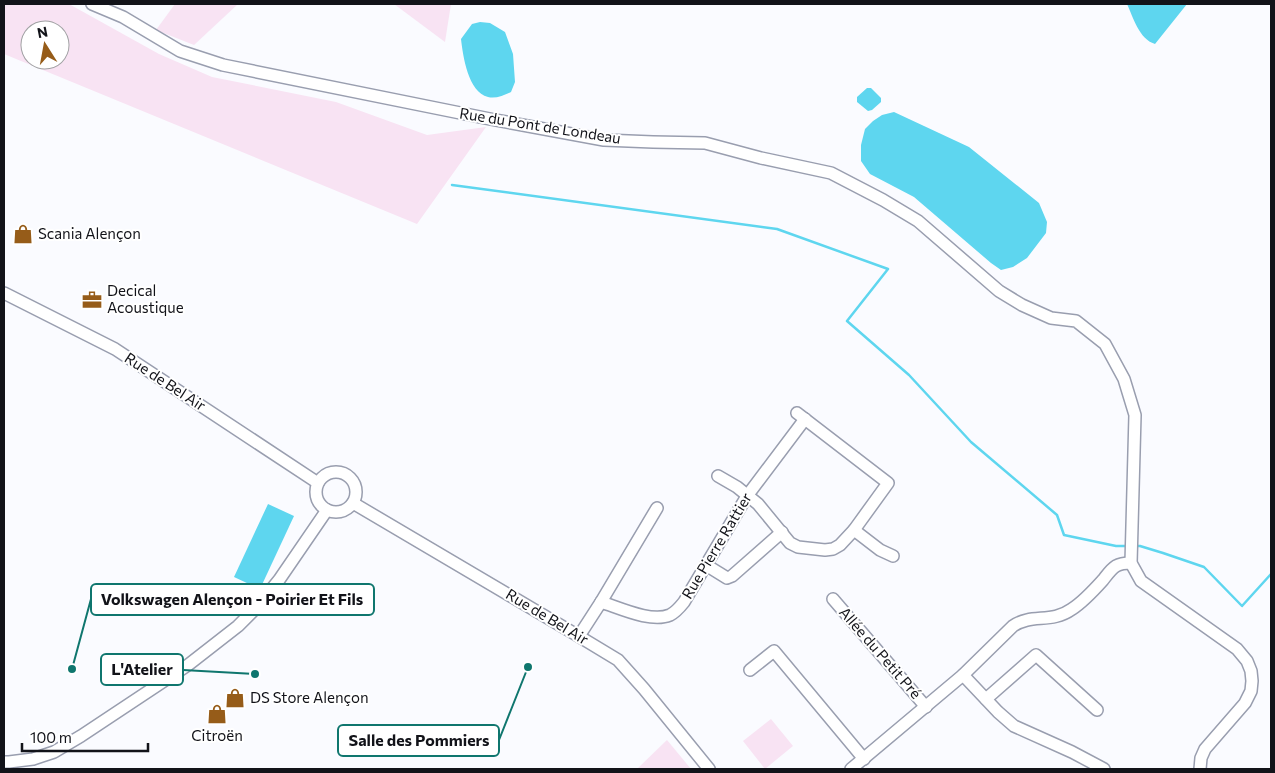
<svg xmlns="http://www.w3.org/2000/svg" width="1275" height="773" font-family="Commissioner,sans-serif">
  <rect width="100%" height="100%" fill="#fafbff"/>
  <g fill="#f8e3f3" fill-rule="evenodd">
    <path d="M 4,4 L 69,4 L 159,54 L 212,77 L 336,102 L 427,135 L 486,127 L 417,224 L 4,54 ZM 30,30 L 60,30 L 60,60 L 30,60 Z"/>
    <polygon points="175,4 238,4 194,45 156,30"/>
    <polygon points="394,4 451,4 445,42"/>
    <polygon points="771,719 793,746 765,769 743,741"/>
    <polygon points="667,740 691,769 637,769"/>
  </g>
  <g fill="#5ed6ef">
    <path d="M 1127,4 L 1187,4 L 1155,44 C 1139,39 1133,17 1127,4 Z"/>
    <path d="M 480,22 L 490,23 L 505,32 L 513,54 L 515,82 L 511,92 C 504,95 496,99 488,97 C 468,92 463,56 461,39 L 472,24 Z"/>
    <polygon points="867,88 871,88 881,98 881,102 872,110 868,111 857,102 857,97"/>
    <polygon points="894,112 969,147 1039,203 1047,222 1046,233 1027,258 1013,267 1001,270 991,263 914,197 870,174 861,161 861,145 865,129 873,121 882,115"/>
    <polygon points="268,504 294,516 260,589 234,577"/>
  </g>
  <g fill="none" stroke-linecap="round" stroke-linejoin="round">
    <g stroke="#5ed6ef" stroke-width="2.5">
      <polyline points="452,185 777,229 888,269 847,321 909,375 971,442 1057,515 1064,535 1116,546 1129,546"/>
      <polyline points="1134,546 1140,546 1163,553 1204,567 1242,606 1271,574"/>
    </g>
    <defs>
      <g id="minor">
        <polyline points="92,4 123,17 180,51 223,65 490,119 604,140 653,142 705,143 761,158 831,173 883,200 918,221 999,291 1022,305 1051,318 1076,321 1105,344 1124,379 1135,415 1131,563 1141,581 1237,649 1247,661 1251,671 1252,681 1251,691 1245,703 1205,749 1201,758 1200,769"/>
        <polyline points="4,293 115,349 318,483"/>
        <circle cx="336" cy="492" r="20"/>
        <polyline points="718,476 737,487 758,504 790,543 798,547 825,550 833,549 840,545 854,530 888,483 797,413"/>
        <polyline points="353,503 575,634 618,660 644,689 709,769"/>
        <polyline points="854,530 880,550 893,556"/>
        <polyline points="706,565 727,578 732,576 782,532"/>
        <polyline points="833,599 926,707"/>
        <path d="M 601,602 C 620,608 651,623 670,615 C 676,612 680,607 684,602 L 747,496 L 805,419"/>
        <polyline points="579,636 601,602 657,508"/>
        <polyline points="750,670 774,651 864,759"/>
        <polyline points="963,675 998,712 1014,726 1072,752 1104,769"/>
        <polyline points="986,699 1036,655 1097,710"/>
        <polyline points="4,762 9,762 33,759 54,752 81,736 188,665 238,626 256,608 279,580 327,510"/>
        <path d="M 851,769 L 963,675 L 1013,626 C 1032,613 1051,624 1072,609 C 1083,602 1094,590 1103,580 C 1107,575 1111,569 1116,566 C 1121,563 1126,563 1131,563"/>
      </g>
    </defs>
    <use href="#minor" stroke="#999eaf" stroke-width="14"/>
    <use href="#minor" stroke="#fff" stroke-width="11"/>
  </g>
  <defs>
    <symbol id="shop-bare" viewBox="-9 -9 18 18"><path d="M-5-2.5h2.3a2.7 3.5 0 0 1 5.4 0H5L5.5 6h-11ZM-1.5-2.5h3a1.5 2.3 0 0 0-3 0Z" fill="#965c19" stroke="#fff" stroke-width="2.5" paint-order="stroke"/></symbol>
    <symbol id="office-bare" viewBox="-9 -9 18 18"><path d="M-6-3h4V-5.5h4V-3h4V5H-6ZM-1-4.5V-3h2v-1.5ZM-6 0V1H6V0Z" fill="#965c19" stroke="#fff" stroke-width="2.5" paint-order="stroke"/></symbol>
  </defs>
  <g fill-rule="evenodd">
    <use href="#shop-bare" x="9" y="220" width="28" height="28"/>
    <use href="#office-bare" x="78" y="286" width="28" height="28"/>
    <use href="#shop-bare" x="221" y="684" width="28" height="28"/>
    <use href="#shop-bare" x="203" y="700" width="28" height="28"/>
  </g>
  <g text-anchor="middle" stroke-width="4" stroke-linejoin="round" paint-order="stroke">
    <g font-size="15" fill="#121319" stroke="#fff">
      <text transform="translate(540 126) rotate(9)" y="5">Rue du Pont de Londeau</text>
      <text transform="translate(165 382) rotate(33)" y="5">Rue de Bel Air</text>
      <text transform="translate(717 546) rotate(-59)" y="5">Rue Pierre Rattier</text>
      <text transform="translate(547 617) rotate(31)" y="5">Rue de Bel Air</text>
      <text transform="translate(880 653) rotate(49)" y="5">Allée du Petit Pré</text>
    </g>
    <g font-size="15" fill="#121319" stroke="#fff" text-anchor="start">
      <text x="38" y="239">Scania Alençon</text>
      <text x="107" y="296">Decical<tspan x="107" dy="17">Acoustique</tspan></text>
      <text x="250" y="703">DS Store Alençon</text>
      <text x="217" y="741" text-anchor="middle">Citroën</text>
    </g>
  </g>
  <path fill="none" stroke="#0f766e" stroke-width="2" d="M72 669L91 599M255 674L183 670M528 667L499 740"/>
  <g fill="#0f766e" stroke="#fff" stroke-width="2">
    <circle cx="72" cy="669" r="5"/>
    <circle cx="255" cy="674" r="5"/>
    <circle cx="528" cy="667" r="5"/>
  </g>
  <g fill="#fff" stroke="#0f766e" stroke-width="2">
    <rect x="91" y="584" width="283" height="31" rx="5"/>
    <rect x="101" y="654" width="82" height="31" rx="5"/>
    <rect x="338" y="725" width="161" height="31" rx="5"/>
  </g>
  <g font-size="16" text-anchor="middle" font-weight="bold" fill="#121319">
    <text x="232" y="605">Volkswagen Alençon - Poirier Et Fils</text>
    <text x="142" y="675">L'Atelier</text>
    <text x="419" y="746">Salle des Pommiers</text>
  </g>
  <rect width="1275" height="773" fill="none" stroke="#121319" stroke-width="10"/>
  <g transform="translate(45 45) rotate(349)"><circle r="24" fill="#ffffff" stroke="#a0a1a3"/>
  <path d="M0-4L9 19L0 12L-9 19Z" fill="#965c19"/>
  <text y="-8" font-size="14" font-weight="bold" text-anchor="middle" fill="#121319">N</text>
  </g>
  <path d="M22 743v8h126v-8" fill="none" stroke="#121319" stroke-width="2.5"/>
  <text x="30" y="743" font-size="15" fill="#121319" stroke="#ffffff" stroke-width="4" paint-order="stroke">100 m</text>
</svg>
